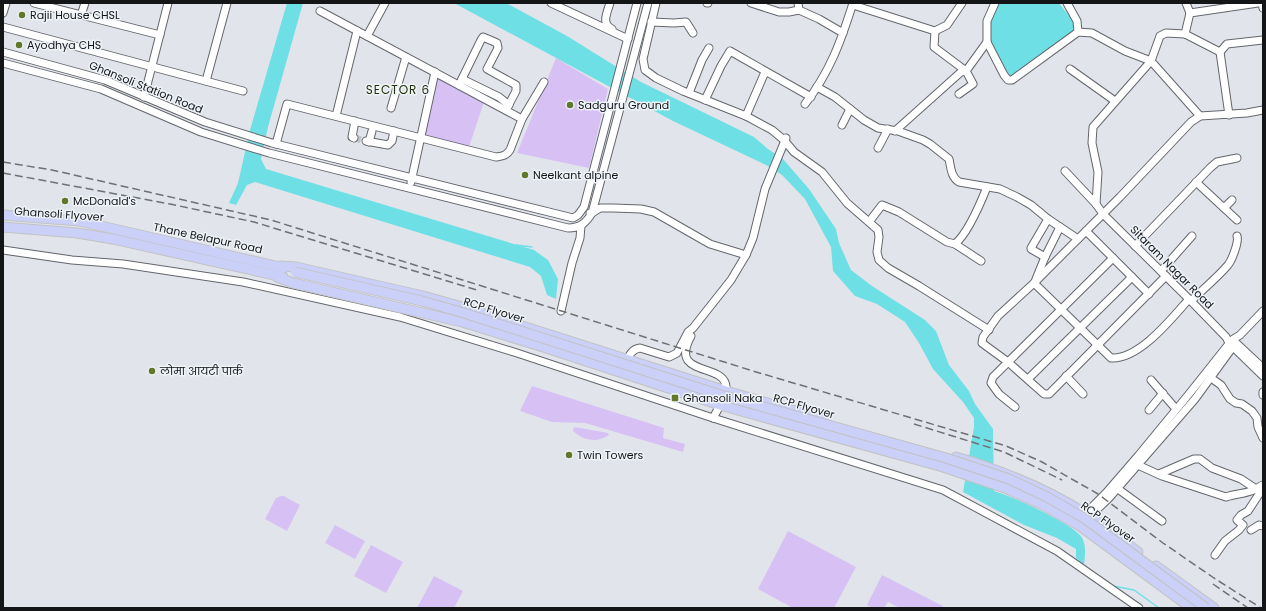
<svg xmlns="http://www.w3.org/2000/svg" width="1266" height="611" font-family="Poppins,'Noto Sans Devanagari',sans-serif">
  <rect width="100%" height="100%" fill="#e1e5eb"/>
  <g fill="#d7c1f4">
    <polygon points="556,58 608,89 589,168 517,153"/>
    <polygon points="437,73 485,99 469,147 423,136"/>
    <polygon points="532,386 664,428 663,438 685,444 683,452 585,423 552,422 520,411"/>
    <path d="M 575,427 L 608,433 L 609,435 C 597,443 584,441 573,431 L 573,429 Z"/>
    <polygon points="281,496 284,496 300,505 287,531 265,519 276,498"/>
    <polygon points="335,525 365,541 355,559 325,543"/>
    <polygon points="788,531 856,567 834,608 793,608 758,589"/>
    <polygon points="371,545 403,562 386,593 354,576"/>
    <polygon points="882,575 943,606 942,608 900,608 888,602 884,608 873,608 867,605"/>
    <polygon points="434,576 463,591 454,608 417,608"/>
  </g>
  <g fill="#6fdfe6">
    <polygon points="287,3 303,3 268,127 261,159 266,169 534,250 548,260 558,279 556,299 547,295 541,276 530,267 255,182 247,185 236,205 229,203 238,183 250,130"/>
    <path d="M 454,3 L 506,3 L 567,36 L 641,82 L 754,137 L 768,149 L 783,159 L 809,189 L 836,229 L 839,243 L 851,270 L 872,286 L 925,320 L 936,331 L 949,365 L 969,391 L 975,404 L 993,429 L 994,491 C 1012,496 1068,522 1080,535 C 1087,543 1085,555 1084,565 L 1076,558 L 1076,549 L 1057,538 L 1024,525 L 963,492 L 974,427 L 974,418 L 963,402 L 933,369 L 919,343 L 905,322 L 877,304 L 855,296 L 833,271 L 831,247 L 805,199 L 782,175 L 768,166 L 673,121 Z"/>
    <polygon points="999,3 1059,3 1074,22 1072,35 1012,77 1006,76 989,38 991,17"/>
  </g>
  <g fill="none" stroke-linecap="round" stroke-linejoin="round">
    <g stroke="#6fdfe6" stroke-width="1.5">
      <polyline points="516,245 532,247"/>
      <polyline points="1113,586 1134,590 1159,608"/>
    </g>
    <polyline stroke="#c2c6cb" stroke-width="7" stroke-dasharray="7 3.5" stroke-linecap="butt" points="354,138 366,141"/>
    <defs>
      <g id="minor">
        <polyline points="34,3 160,35"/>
        <polyline points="551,3 628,39"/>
        <path d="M 610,3 C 607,13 601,24 612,29"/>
        <polyline points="656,3 643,59 645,70 656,78 683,91 746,116 772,130 784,140 794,152 822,172 847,203 878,230 879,237 877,252 879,260 888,268 919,286 989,330"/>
        <polyline points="707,3 708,3"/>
        <polyline points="751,3 779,12 789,12 799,10"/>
        <polyline points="798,3 799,10 819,19 843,33"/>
        <polyline points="1067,3 1077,21 1078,32"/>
        <polyline points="1186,3 1190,13"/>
        <polyline points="1262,3 1263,8"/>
        <polyline points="853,5 935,31 947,25 962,3"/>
        <polyline points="320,11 522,119"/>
        <polyline points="3,13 6,3"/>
        <polyline points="81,15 85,3"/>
        <polyline points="651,22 674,23 686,22 693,33"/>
        <polyline points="3,27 243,91"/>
        <polyline points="1185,34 1190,13 1258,3"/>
        <polyline points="367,36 385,3"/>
        <polyline points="987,42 1004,75 1008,80 1012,80 1078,32 1092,33 1125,51 1151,61 1200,116"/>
        <polyline points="3,52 105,80 205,122 272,143 573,218 578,215 584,207 637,3"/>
        <polyline points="1220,52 1229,115"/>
        <path d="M 3,63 L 101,89 L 201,132 L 269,153 L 568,228 C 580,228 586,223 592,213 L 648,3"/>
        <polyline points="1070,69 1115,101"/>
        <polyline points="462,79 499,97 509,105"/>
        <polyline points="206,81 227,3"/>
        <polyline points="459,85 481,40 483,37 497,43 498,48 487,69 516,85 516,91 506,110"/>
        <path d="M 817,87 L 835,97 L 864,120 L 878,128 L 898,131 L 923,140 L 930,144 L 949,159 C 951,168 951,177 959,182 L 1000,189 L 1017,197 L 1031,205 L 1048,219 L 1078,239"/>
        <polyline points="689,93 702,60 709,48"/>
        <polyline points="959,94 973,84 966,71 987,42 987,21 995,3"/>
        <polyline points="144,97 168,3"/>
        <polyline points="705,100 721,66 730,51 811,97"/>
        <path d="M 805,104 C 830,72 841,41 853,3"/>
        <polyline points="391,108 406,57"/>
        <polyline points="336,116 357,31"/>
        <polyline points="746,116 765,72"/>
        <polyline points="842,125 850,109"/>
        <polyline points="895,131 961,72 966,71 934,47 935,31"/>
        <polyline points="354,138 352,137 355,121"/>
        <polyline points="366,141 388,145 392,141 394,131"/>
        <polyline points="369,142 372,131"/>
        <path d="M 276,144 L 287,104 L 496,157 C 502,156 506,156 510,150 L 522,119 L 544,82"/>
        <polyline points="878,148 888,129"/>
        <polyline points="1065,171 1096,204 1103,214 1191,301 1226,337 1229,343 1263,376"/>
        <polyline points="411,182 435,72"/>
        <polyline points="1196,182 1224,208 1232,200"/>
        <polyline points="1096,204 1098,172 1092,143 1093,127 1151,61 1160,36 1166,33 1185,34 1220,52 1227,44 1263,40"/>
        <polyline points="1224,208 1237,220"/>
        <polyline points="590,213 592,213 600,208 613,208 641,209 654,212 710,244 746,255"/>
        <path d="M 869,222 L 882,205 L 899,212 L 947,242 L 955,244 C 967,234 981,202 987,187"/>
        <polyline points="1086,231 1149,294"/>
        <polyline points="955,244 981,261"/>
        <polyline points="1135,246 1210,168 1217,162 1237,158"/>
        <polyline points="3,250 72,260 123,264 243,282 400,317 517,353 713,418 943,490 1057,551 1139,608"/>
        <polyline points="1045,257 1031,249 1031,248 1048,219"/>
        <polyline points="1161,271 1192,236"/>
        <polyline points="1166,276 1049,394 1044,394 1008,362 982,343 983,337 998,316 1034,283 1120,197 1191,122 1200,116 1247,113 1263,110"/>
        <polyline points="1036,279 1045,257 1060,227"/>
        <path d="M 1034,283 L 1111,358 C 1139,360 1172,318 1189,299"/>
        <path d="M 1191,301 C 1203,289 1217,278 1228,265 C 1232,260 1239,242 1237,236"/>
        <polyline points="561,311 572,263 580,238 581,226"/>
        <path d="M 691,336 C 668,378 725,362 726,387 C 726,397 718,409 713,418"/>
        <polyline points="1233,340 1263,368"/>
        <path d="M 626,363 C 629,355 632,349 640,348 L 669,357 L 677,353 L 688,332 L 693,328 L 731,280 L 746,255 L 753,238 L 765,189 L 786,138"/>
        <polyline points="1066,376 1083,394"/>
        <polyline points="1211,378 1221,385 1230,399 1236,403 1242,404 1252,411 1257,418 1258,427 1263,438"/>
        <polyline points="1028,379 1132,277"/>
        <polyline points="1151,380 1176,409"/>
        <polyline points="1263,392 1263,395"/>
        <polyline points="1015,407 999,394 991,383 993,377 1113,258"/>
        <polyline points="1149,410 1163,393"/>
        <path d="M 1135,462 L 1140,466 L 1162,476 L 1226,497 C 1234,494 1243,494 1251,491 C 1256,490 1259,486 1263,485"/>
        <polyline points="1159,474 1194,459 1200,459 1212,468 1241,479 1256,489"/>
        <polyline points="1114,486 1162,521"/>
        <polyline points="1083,516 1106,493 1138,456 1189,394 1232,340 1240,335 1263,311"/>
        <polyline points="1087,519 1109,498 1195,399 1235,344"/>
        <polyline points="1251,530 1259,525 1263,526"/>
        <polyline points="1215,555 1225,541 1239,530 1243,525 1237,520 1241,515 1248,511 1263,488"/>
      </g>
      <g id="major">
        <polyline points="3,215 79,221 284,268"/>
        <polyline points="3,227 77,233 113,239 283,277"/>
        <polyline points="280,266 296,267 423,296 466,308 726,391 826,420"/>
        <polyline points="277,277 293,283 462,322 540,346 720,405 943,467 1005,488 1043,505 1080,526 1191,608"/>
        <path d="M 956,457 C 1003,471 1048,489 1089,516 C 1106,527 1122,540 1138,552"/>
        <polyline points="1156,566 1214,608"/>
      </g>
    </defs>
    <use href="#minor" stroke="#63676c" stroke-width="9"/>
    <use href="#major" stroke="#c2c2c3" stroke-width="11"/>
    <use href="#minor" stroke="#fff" stroke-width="7"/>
    <use href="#major" stroke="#cad0f7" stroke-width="9"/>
    <g stroke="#6e7074" stroke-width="1.5" stroke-dasharray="8 4" stroke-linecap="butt">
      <polyline points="3,162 52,170 271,220 753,371 1006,446 1042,462 1098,494 1163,543 1214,578 1261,608"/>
      <polyline points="3,173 170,204 254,222 480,291"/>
      <polyline points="914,424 1004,452 1062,480"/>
      <polyline points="1213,584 1248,608"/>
    </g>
    <defs>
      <polyline id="major-bridge" points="295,272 422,301 464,313 721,395 946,458 1009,479 1047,497 1084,518 1206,608"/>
    </defs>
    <use href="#major-bridge" stroke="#c2c2c3" stroke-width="11" stroke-linecap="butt"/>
    <use href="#major-bridge" stroke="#cad0f7" stroke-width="9"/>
  </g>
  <g fill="#61782a" stroke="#eef3f8" stroke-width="1.5">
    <circle cx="22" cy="15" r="4"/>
    <circle cx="19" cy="45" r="4"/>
    <circle cx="570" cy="105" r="4"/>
    <circle cx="525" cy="175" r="4"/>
    <circle cx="65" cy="201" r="4"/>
    <circle cx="152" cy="371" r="4"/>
    <rect x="671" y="394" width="8" height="8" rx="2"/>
    <circle cx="569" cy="455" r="4"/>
  </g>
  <g text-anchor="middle" stroke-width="3" stroke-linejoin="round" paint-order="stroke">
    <g font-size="11" fill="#131517" stroke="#eef3f8" text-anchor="start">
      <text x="30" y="19">Rajii House CHSL</text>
      <text x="27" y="49">Ayodhya CHS</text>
      <text x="578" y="109">Sadguru Ground</text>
      <text x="533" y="179">Neelkant alpine</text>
      <text x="73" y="205">McDonald's</text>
      <text x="160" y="375">लोमा आयटी पार्क</text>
      <text x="683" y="402">Ghansoli Naka</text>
      <text x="577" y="459">Twin Towers</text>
    </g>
    <g font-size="11" fill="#131517" stroke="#eef3f8">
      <text transform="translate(146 87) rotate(22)" y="4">Ghansoli Station Road</text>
      <text transform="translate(59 214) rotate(4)" y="4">Ghansoli Flyover</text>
      <text transform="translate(208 238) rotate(12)" y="4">Thane Belapur Road</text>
      <text transform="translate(1172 267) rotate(45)" y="4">Sitaram Nagar Road</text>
      <text transform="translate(494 310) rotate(17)" y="4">RCP Flyover</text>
      <text transform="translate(804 406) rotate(16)" y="4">RCP Flyover</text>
      <text transform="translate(1108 522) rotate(35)" y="4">RCP Flyover</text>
    </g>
    <g font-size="12" letter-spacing="1" fill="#26310b" stroke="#eef3f8">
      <text x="398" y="94">SECTOR 6</text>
    </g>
  </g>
  <rect width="1266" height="611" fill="none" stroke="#131517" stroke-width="8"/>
</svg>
